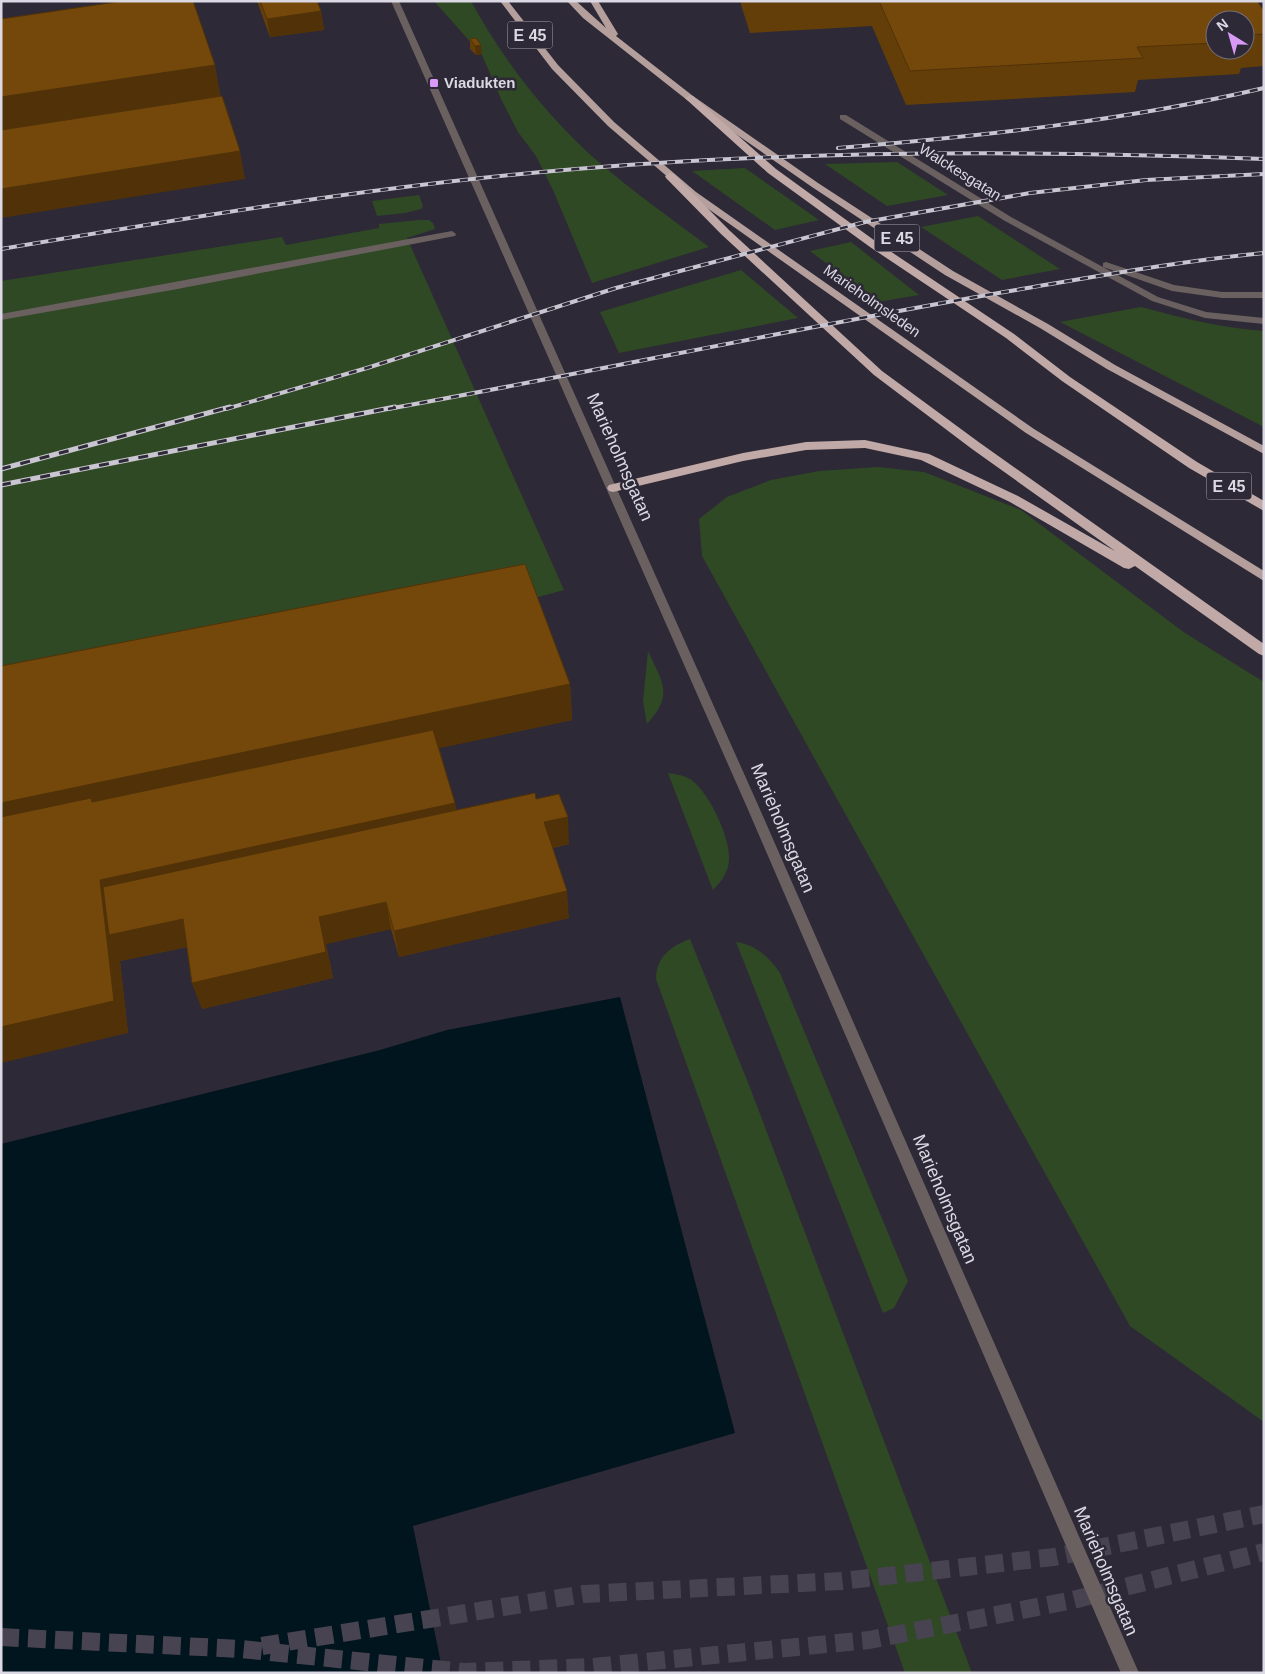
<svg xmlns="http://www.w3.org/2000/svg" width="1265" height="1674" font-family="Helvetica,sans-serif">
  <rect width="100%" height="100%" fill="#2d2937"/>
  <g fill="#304925">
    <path d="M 434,1 L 471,1 C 504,62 549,119 601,164 C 635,193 673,220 709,247 L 592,283 L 553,190 L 536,156 L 518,132 L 501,99 L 482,55 Z"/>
    <polygon points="897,162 948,195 887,206 825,164"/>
    <polygon points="745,168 819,220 775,230 692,171"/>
    <polygon points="419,195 423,206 421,209 405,213 377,216 372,201"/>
    <polygon points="978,216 1060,269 1002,280 921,227"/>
    <polygon points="419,220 429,220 433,223 435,229 407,238 564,590 527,600 1,704 1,281 282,237 286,245 379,228 379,224"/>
    <polygon points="851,242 919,295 878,302 810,251"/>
    <polygon points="741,270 798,318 619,353 600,312"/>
    <path d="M 1141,307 C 1182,318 1222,328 1264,331 L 1264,427 L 1060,322 Z"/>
    <polygon points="878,467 924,472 1021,510 1185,633 1264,682 1264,1422 1130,1326 702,556 699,519 727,497 771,480 819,471"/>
    <path d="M 648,651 C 663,684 674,694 647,724 L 643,701 Z"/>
    <path d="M 668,773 C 675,774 683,775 690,779 C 709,791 735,845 728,867 C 725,876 720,883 713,890 Z"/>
    <path d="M 690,939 L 749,1085 L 972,1673 L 905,1673 L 656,979 C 656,957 671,946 690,939 Z"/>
    <path d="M 736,942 C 756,945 769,957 780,973 L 908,1281 L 894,1308 L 883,1313 Z"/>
  </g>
  <polygon fill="#00151e" points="620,997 735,1433 413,1526 443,1673 1,1673 1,1144 380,1050 447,1030"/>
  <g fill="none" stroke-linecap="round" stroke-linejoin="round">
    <g stroke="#474351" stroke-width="18" stroke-dasharray="18 9" stroke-linecap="butt">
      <polyline points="1,1637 241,1649 464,1672 592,1667 869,1640 1073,1600 1264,1552"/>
      <polyline points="262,1646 584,1594 842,1581 1054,1557 1264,1514"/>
    </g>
    <polygon fill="#6a605f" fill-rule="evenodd" points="452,231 456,234 455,236 172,290 1,320 1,314"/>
    <g fill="#6a605f" fill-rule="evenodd">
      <polygon points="391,1 399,1 758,805 1139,1673 1121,1673 746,805"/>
      <polygon points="840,115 846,115 1011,217 1158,297 1206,312 1264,318 1264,324 1205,318 1152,301 1005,221 840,119"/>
      <polygon points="1106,262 1174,285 1222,292 1264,292 1264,298 1222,298 1172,291 1103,267 1103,263"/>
    </g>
    <g fill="#b49f9c" fill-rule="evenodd">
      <polygon points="500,1 508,1 558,65 614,122 696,192 1034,429 1264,571 1264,581 1026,433 690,196 608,126 552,69"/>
      <polygon points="567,1 576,1 606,28 590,1 598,1 618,34 616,36 693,96 818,183 953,271 1048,324 1115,365 1264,446 1264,454 1107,369 1040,328 945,275 812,187 687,100 583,18"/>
    </g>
    <g fill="#c0a9a6" fill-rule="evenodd">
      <polygon points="690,95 693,96 776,169 878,243 1014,334 1070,377 1197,462 1264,501 1264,511 1189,468 1062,381 1006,338 870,247 768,173 687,100 685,98"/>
      <polygon points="670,173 674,174 729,230 882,371 980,443 1264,644 1264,656 1259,654 1135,566 1129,569 1124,568 1010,502 921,460 865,448 806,450 743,461 613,492 609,491 607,488 609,485 743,453 806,442 865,440 929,454 1018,496 1115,551 972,449 874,375 721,234 666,178 665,176"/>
    </g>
    <defs>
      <g id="rail-far1">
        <path d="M 838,148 C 982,136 1124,121 1264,88"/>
        <path d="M 1,249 C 192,217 383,185 576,169 C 805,150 1034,150 1264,159"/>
        <polyline points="226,409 367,368 616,288 865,222 1030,193 1146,180 1264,174"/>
        <path d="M 388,409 C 598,371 806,326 1016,290 C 1099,276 1181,261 1264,253"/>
      </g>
      <g id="rail">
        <polyline points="1,469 230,407"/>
        <polyline points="1,485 395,407"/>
      </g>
    </defs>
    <use href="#rail-far1" stroke="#c9c6d1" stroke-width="4"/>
    <use href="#rail" stroke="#c9c6d1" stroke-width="5"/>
    <use href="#rail-far1" stroke="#2d2937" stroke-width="2.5" stroke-dasharray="8" stroke-linecap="butt"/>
    <use href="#rail" stroke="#2d2937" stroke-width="3" stroke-dasharray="10" stroke-linecap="butt"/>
  </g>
  <g fill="#643e09" fill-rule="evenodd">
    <polygon points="257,1 317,1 321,11 324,30 270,37"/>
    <path d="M 741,1 L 1257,1 L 1264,11 L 1264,66 L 1241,68 L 1239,74 L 1138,80 L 1135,92 L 906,105 L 872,26 L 750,33 L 741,5 ZM 1215,20 L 1245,20 L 1245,50 L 1215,50 Z"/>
    <polygon points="470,39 482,54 476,55 470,49"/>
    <polygon points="1,666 570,684 572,720 439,748 455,803 456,810 536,799 569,844 553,848 569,918 399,957 391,929 326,944 333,978 202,1009 192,983 187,947 120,961 128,1033"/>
  </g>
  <g fill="#513208">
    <polygon points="321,11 324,30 270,37 267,19"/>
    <polygon points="481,45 482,54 476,55 475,46"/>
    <polygon points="215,65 221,98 1,133 1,97"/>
    <polygon points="240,151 245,179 1,218 1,189"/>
    <polygon points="570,684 572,720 1,841 1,803"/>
    <polygon points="455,803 459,837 183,919 192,946 120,961 128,1033 1,1063 1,1027 100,880"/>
    <polygon points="568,817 569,844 546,849 544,822"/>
    <polygon points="567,891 569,918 399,957 394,931"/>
    <polygon points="386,902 391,929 326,944 333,978 202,1009 192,983 319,917"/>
  </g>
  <g fill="#74480b" stroke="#513208">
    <polygon points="123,1 193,1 215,65 1,97 1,19"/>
    <polygon points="260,1 317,1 321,11 267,19"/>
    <polygon points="879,1 1257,1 1264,11 1264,34 1245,35 1245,20 1215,20 1215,43 1137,47 1143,58 910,71"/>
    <polygon points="1245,36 1248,40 1245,41"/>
    <polygon points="476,38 481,45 475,46 470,39"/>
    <polygon points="222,96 240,151 1,189 1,130"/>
    <polygon points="525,564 570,684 1,803 1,666"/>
    <polygon points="433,730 455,803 100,880 114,1001 1,1027 1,817 91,798 92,802"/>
    <polygon points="535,793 536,799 559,794 568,817 544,822 567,891 394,931 386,902 319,917 326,952 192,983 183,919 109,935 103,887"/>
  </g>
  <rect fill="#d99af7" stroke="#2d2937" stroke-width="2" x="429" y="78" width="10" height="10" rx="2.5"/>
  <g text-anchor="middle" stroke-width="5" stroke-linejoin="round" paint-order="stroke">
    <g font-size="15" font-weight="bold" fill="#dbd9e3" stroke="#2d2937" text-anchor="start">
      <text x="444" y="88">Viadukten</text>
    </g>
    <g font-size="15" fill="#dbd9e3" stroke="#2d2937">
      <text transform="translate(960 172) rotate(32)" y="5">Walckesgatan</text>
      <text transform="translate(872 301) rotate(35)" y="5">Marieholmsleden</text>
    </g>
    <g fill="#2d2937" stroke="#a7a4af" stroke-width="1">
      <rect x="507.5" y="21.5" width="45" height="27" rx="4"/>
      <rect x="874.5" y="224.5" width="45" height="27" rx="4"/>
      <rect x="1206.5" y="472.5" width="45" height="27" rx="4"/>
    </g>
    <g font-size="16" font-weight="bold" fill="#dbd9e3">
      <text x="530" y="41">E 45</text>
      <text x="897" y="244">E 45</text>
      <text x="1229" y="492">E 45</text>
    </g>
    <g font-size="18" fill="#dbd9e3" stroke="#2d2937">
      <text transform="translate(620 457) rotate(66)" y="6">Marieholmsgatan</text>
      <text transform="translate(783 828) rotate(67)" y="6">Marieholmsgatan</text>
      <text transform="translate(945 1199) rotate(67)" y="6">Marieholmsgatan</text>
      <text transform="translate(1106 1571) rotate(67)" y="6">Marieholmsgatan</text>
    </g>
  </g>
  <rect width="1265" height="1674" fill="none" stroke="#dbd9e3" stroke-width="5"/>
  <g transform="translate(1230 35) rotate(323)"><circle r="24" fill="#2d2937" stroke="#736f7c"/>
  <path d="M0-4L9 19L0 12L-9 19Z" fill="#d99af7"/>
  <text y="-8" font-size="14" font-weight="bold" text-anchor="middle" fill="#dbd9e3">N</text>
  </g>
</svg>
